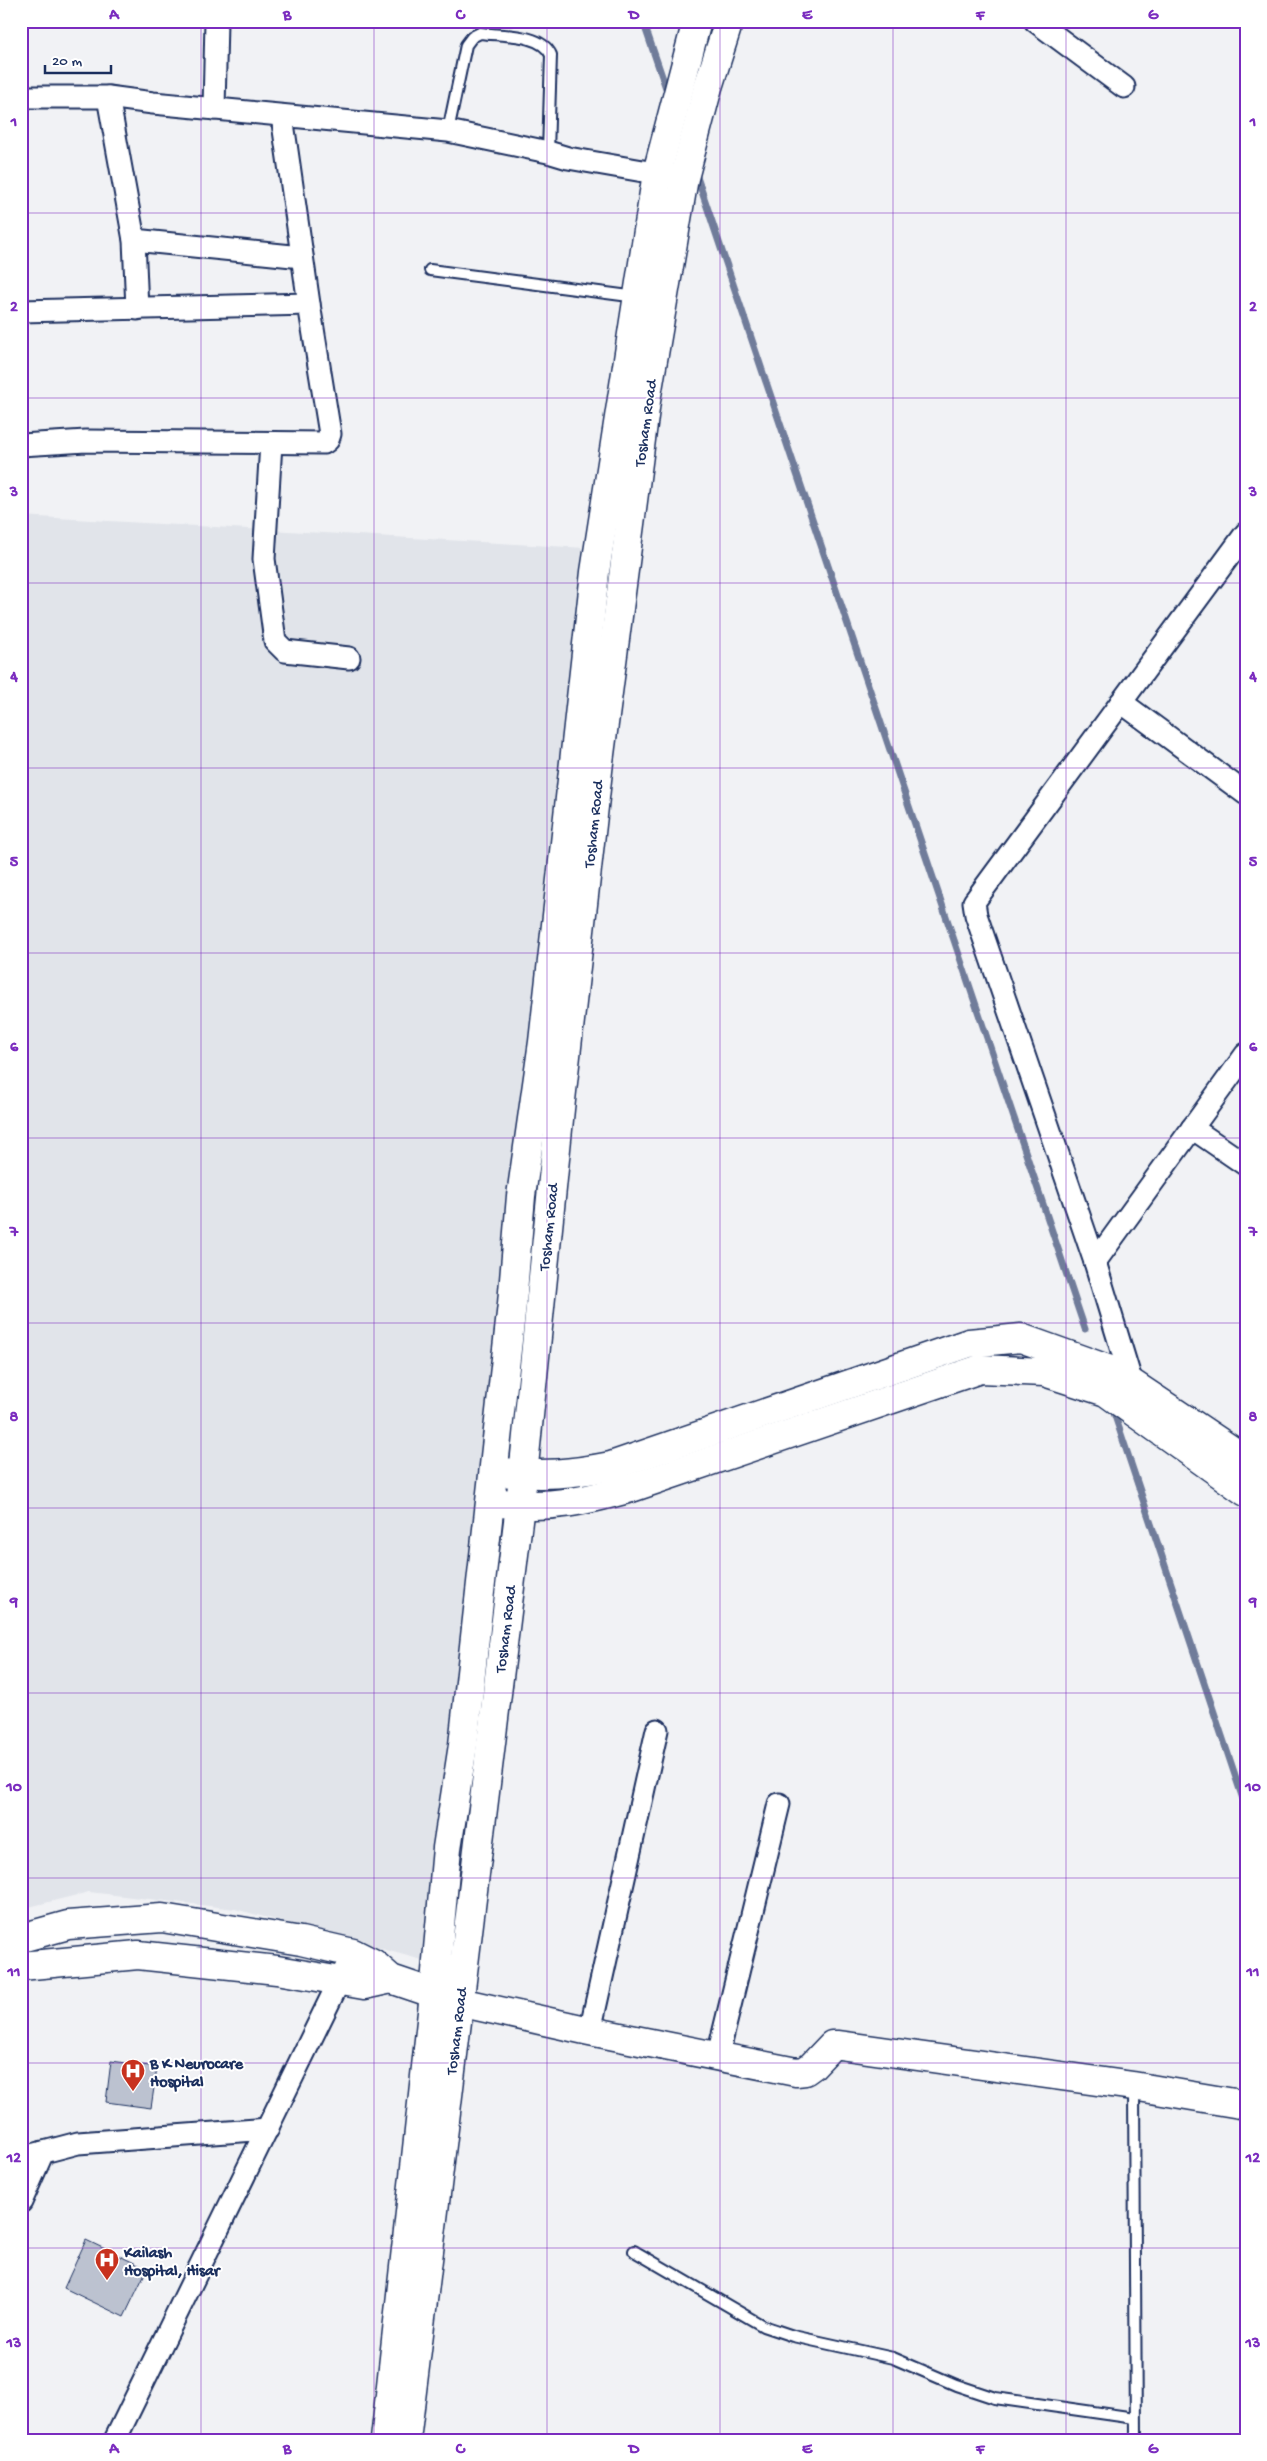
<svg xmlns="http://www.w3.org/2000/svg" width="1267" height="2461" font-family="'Gochi Hand',sans-serif">
  <rect width="100%" height="100%" fill="#f1f2f5"/>
  <filter id="ink" filterUnits="userSpaceOnUse"><feTurbulence type="fractalNoise" baseFrequency=".02" numOctaves="2"/><feDisplacementMap in="SourceGraphic" scale="10" xChannelSelector="R" yChannelSelector="G"/><feConvolveMatrix kernelMatrix="1 2 1 2 8 2 1 2 1" color-interpolation-filters="sRGB"/></filter>
  <g filter="url(#ink)">
    <polygon fill="#e1e4ea" points="21,516 586,548 426,1961 235,1909 89,1892 21,1909"/>
    <g fill="none" stroke-linecap="round" stroke-linejoin="round">
      <g stroke="#707c9a" stroke-width="7">
        <polyline points="643,21 666,88"/>
        <polyline points="695,171 1085,1329"/>
        <polyline points="1112,1407 1246,1808"/>
      </g>
    </g>
    <g fill="#bcc2d0" stroke="#1b2f5e">
      <polygon points="111,2061 157,2067 151,2108 106,2102"/>
      <polygon points="86,2240 147,2269 124,2317 64,2288"/>
    </g>
    <g fill="none" stroke-linecap="round" stroke-linejoin="round">
      <defs>
        <g id="lane">
          <path d="M 448,131 L 466,45 L 472,37 L 480,33 C 503,36 541,33 551,55 L 548,152"/>
          <polyline points="430,270 637,297"/>
          <polyline points="1134,2088 1136,2440"/>
          <polyline points="634,2251 763,2326 793,2336 893,2358 956,2385 995,2398 1135,2418"/>
        </g>
        <g id="street">
          <polyline points="1035,21 1124,87"/>
          <polyline points="21,97 108,97 153,103 448,131 548,152 568,158 672,176"/>
          <polyline points="108,97 134,240 137,309"/>
          <polyline points="214,109 216,21"/>
          <polyline points="134,240 302,257"/>
          <polyline points="21,311 309,304"/>
          <polyline points="271,443 264,559 275,641 285,651 349,658"/>
          <polyline points="21,445 86,441 324,443 328,440 330,434 309,304 282,116"/>
          <polyline points="1121,702 1246,794"/>
          <polyline points="1192,1128 1246,1165"/>
          <polyline points="1095,1262 1246,1054"/>
          <polyline points="1134,1390 1095,1262 976,915 974,902 1246,533"/>
          <polyline points="590,2031 657,1730"/>
          <polyline points="718,2055 779,1804"/>
          <polyline points="21,2158 78,2143 268,2129"/>
          <polyline points="21,2202 43,2152"/>
          <polyline points="115,2440 353,1953"/>
        </g>
        <g id="secondary">
          <path d="M 503,1472 C 544,1476 570,1474 611,1466 L 969,1343 L 1021,1338 L 1113,1371 L 1246,1460"/>
          <path d="M 502,1503 C 550,1509 585,1501 631,1488 L 980,1369 L 1044,1372 L 1106,1392 L 1246,1492"/>
          <polyline points="21,1938 68,1925 162,1918 301,1941 353,1953 373,1963 391,1979 459,2002 590,2031 796,2072 805,2071 812,2066 832,2045 839,2045 1133,2086 1246,2105"/>
          <polyline points="21,1966 138,1955 277,1970 364,1985 391,1979"/>
          <polyline points="385,2440 434,1994 447,1848 463,1745 512,1304 521,1196 543,1042 595,572 657,173 697,21"/>
          <polyline points="406,2440 520,1505 560,1109 599,762 646,401 684,178 708,87 729,21"/>
        </g>
      </defs>
      <use href="#lane" stroke="#1b2f5e" stroke-width="14"/>
      <use href="#street" stroke="#1b2f5e" stroke-width="25"/>
      <use href="#secondary" stroke="#1b2f5e" stroke-width="31"/>
      <use href="#lane" stroke="#fff" stroke-width="10"/>
      <use href="#street" stroke="#fff" stroke-width="21"/>
      <use href="#secondary" stroke="#fff" stroke-width="28"/>
    </g>
  </g>
  <path fill="none" stroke="#7b2cbf" stroke-width="1" stroke-opacity="0.55" d="M 201,21 L 201,2440M 374,21 L 374,2440M 547,21 L 547,2440M 720,21 L 720,2440M 893,21 L 893,2440M 1066,21 L 1066,2440M 21,213 L 1246,213M 21,398 L 1246,398M 21,583 L 1246,583M 21,768 L 1246,768M 21,953 L 1246,953M 21,1138 L 1246,1138M 21,1323 L 1246,1323M 21,1508 L 1246,1508M 21,1693 L 1246,1693M 21,1878 L 1246,1878M 21,2063 L 1246,2063M 21,2248 L 1246,2248"/>
  <defs>
    <symbol id="hospital-pin" viewBox="-11 -11 22 30"><path d="M0 17L-7.5 6A9.5 9.5 0 1 1 7.5 6Z" fill="#c8321e" stroke="#fff"/><path d="M-5-5h3v3.5h4V-5h3V5h-3V1.5h-4V5h-3Z" fill="#fff"/></symbol>
  </defs>
  <g fill-rule="evenodd">
    <use href="#hospital-pin" x="119" y="2057" width="28" height="38"/>
    <use href="#hospital-pin" x="93" y="2246" width="28" height="38"/>
  </g>
  <g text-anchor="middle" stroke-width="4" stroke-linejoin="round" paint-order="stroke">
    <g font-size="16" fill="#1b2f5e" stroke="#fff">
      <text transform="translate(644 423) rotate(-82)" y="6">Tosham Road</text>
      <text transform="translate(592 824) rotate(-84)" y="6">Tosham Road</text>
      <text transform="translate(547 1227) rotate(-84)" y="6">Tosham Road</text>
      <text transform="translate(504 1629) rotate(-83)" y="6">Tosham Road</text>
      <text transform="translate(455 2031) rotate(-83)" y="6">Tosham Road</text>
    </g>
    <g font-size="16" font-weight="bold" fill="#1b2f5e" stroke="#fff" text-anchor="start">
      <text x="150" y="2068">B K Neurocare<tspan x="150" dy="18">Hospital</tspan></text>
      <text x="124" y="2257">Kailash<tspan x="124" dy="18">Hospital, Hisar</tspan></text>
    </g>
  </g>
  <rect width="1267" height="2461" fill="none" stroke="#fff" stroke-width="55"/>
  <path d="M45 65v8h66v-8" fill="none" stroke="#1b2f5e" stroke-width="2.5"/>
  <text x="52" y="65" font-size="15" fill="#1b2f5e" stroke="#ffffff" stroke-width="4" paint-order="stroke">20 m</text>
  <rect x="28" y="28" width="1212" height="2406" fill="none" stroke="#7b2cbf" stroke-width="2"/>
  <g font-size="16" text-anchor="middle" font-weight="bold" fill="#7b2cbf">
    <text x="114" y="19">A</text>
    <text x="287" y="19">B</text>
    <text x="460" y="19">C</text>
    <text x="634" y="19">D</text>
    <text x="807" y="19">E</text>
    <text x="980" y="19">F</text>
    <text x="1153" y="19">G</text>
    <text x="14" y="126">1</text>
    <text x="1253" y="126">1</text>
    <text x="14" y="311">2</text>
    <text x="1253" y="311">2</text>
    <text x="14" y="496">3</text>
    <text x="1253" y="496">3</text>
    <text x="14" y="681">4</text>
    <text x="1253" y="681">4</text>
    <text x="14" y="866">5</text>
    <text x="1253" y="866">5</text>
    <text x="14" y="1051">6</text>
    <text x="1253" y="1051">6</text>
    <text x="14" y="1236">7</text>
    <text x="1253" y="1236">7</text>
    <text x="14" y="1421">8</text>
    <text x="1253" y="1421">8</text>
    <text x="14" y="1606">9</text>
    <text x="1253" y="1606">9</text>
    <text x="14" y="1791">10</text>
    <text x="1253" y="1791">10</text>
    <text x="14" y="1976">11</text>
    <text x="1253" y="1976">11</text>
    <text x="14" y="2162">12</text>
    <text x="1253" y="2162">12</text>
    <text x="14" y="2347">13</text>
    <text x="1253" y="2347">13</text>
    <text x="114" y="2453">A</text>
    <text x="287" y="2453">B</text>
    <text x="460" y="2453">C</text>
    <text x="634" y="2453">D</text>
    <text x="807" y="2453">E</text>
    <text x="980" y="2453">F</text>
    <text x="1153" y="2453">G</text>
  </g>
</svg>
